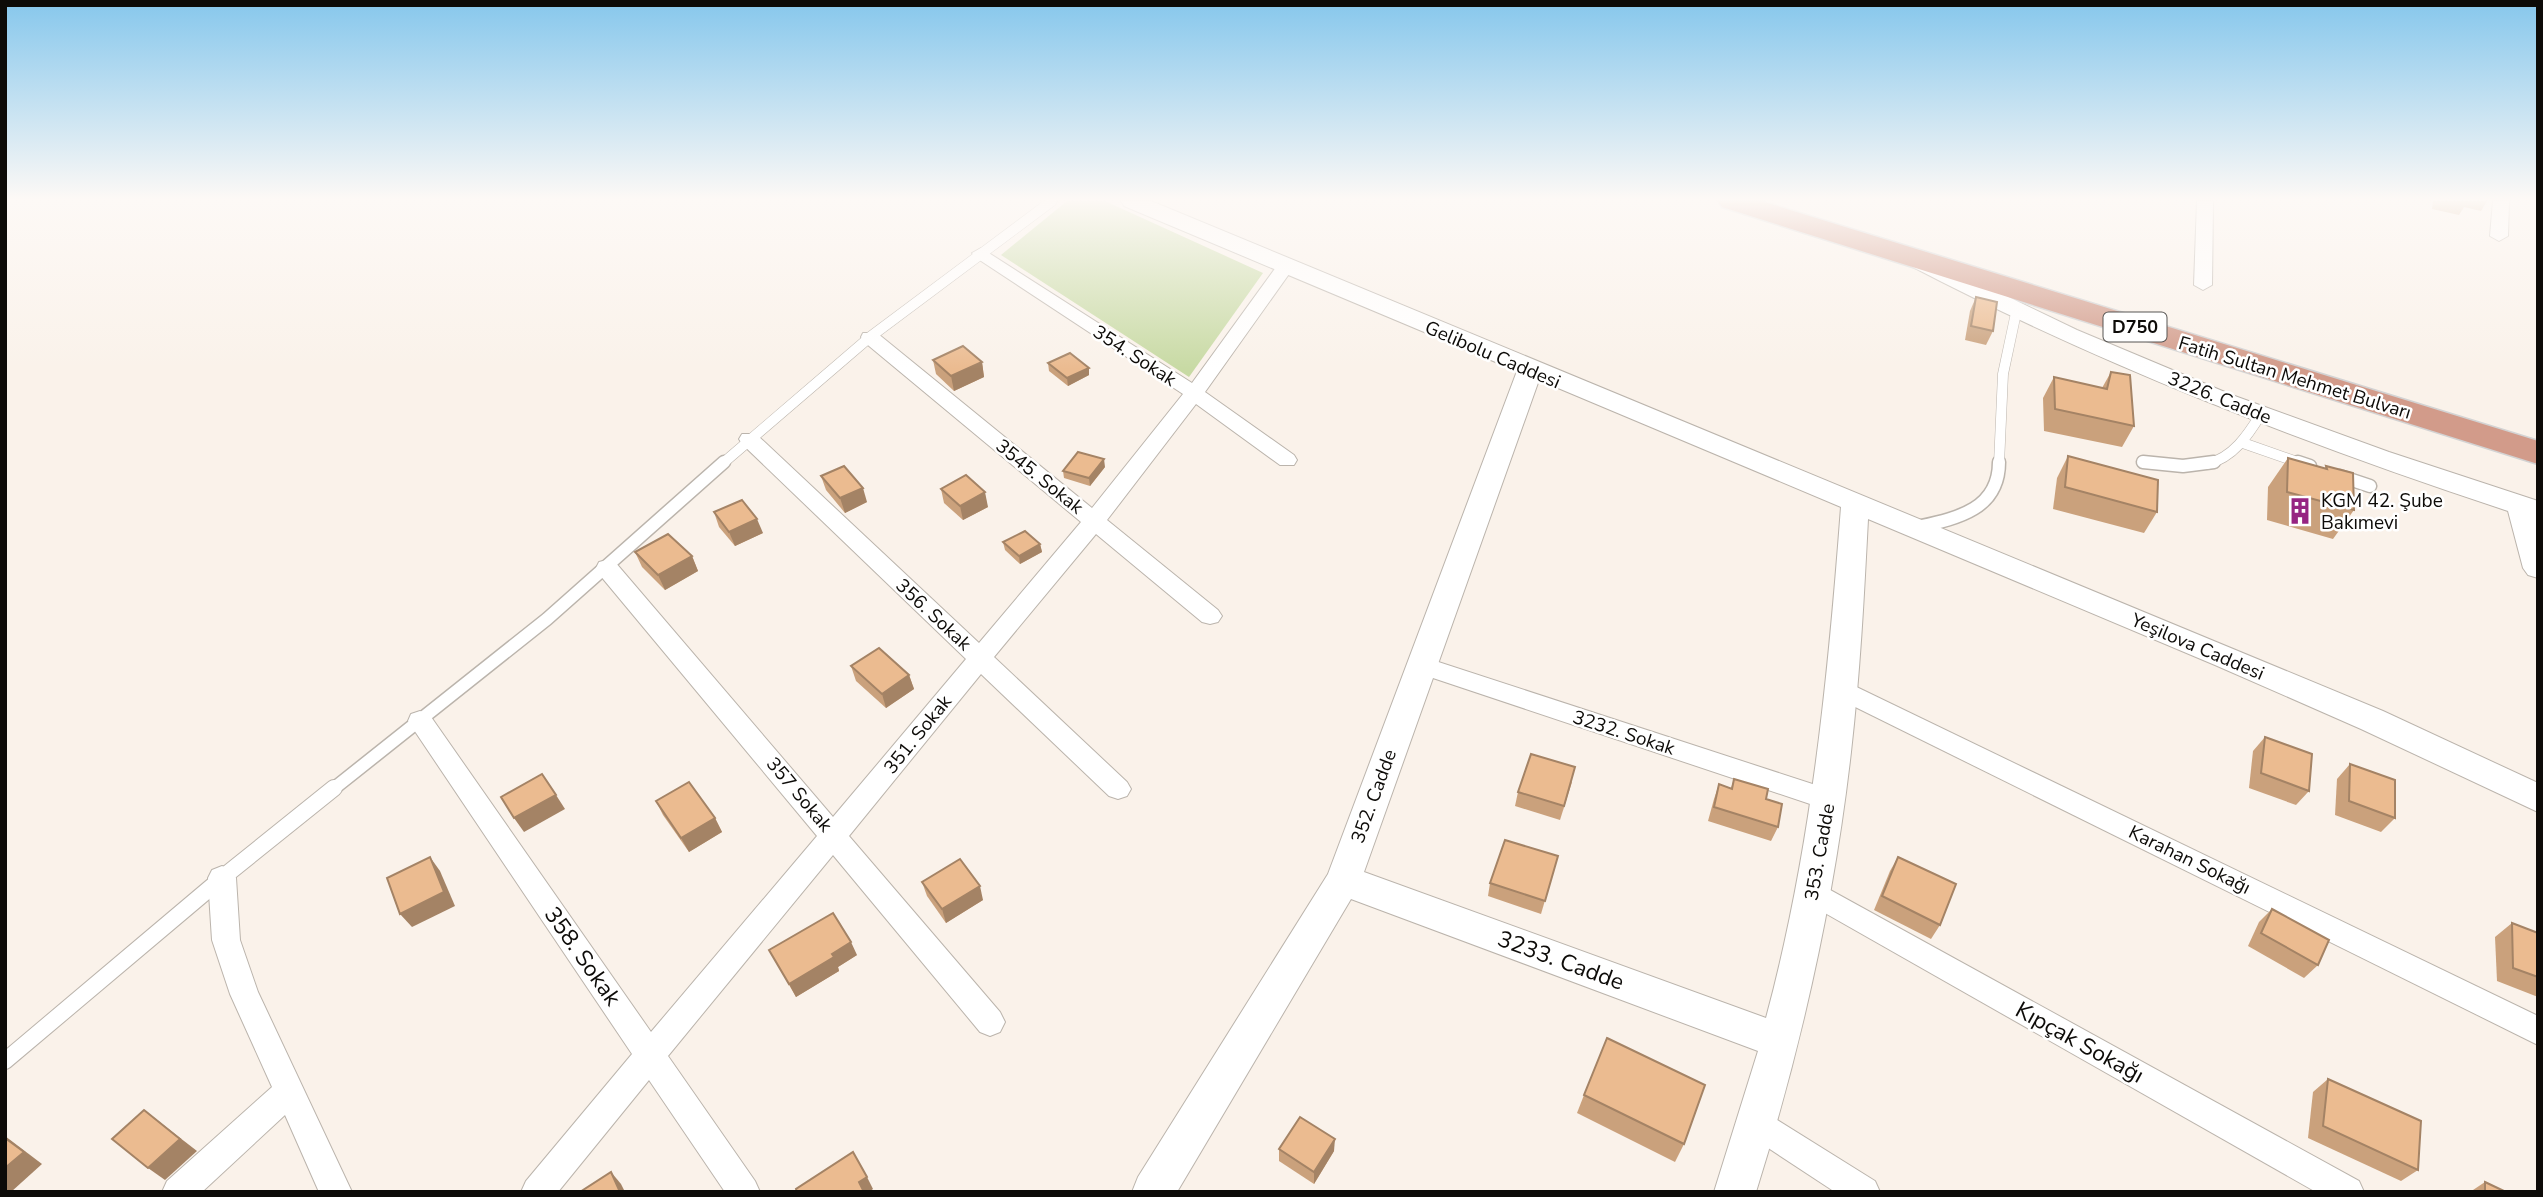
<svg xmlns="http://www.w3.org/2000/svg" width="2543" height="1197" font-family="'Nunito Sans',sans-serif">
  <rect width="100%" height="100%" fill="#faf2ea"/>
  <polygon fill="#c8daa4" points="1067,201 1105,201 1263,273 1189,377 1001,255"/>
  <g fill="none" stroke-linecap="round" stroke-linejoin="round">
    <defs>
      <g id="service-far2">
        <polyline points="2243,443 2303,464"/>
        <polyline points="2143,462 2157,464"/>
        <polyline points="722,464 870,337 1052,201"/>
        <polyline points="1999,464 2003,374 2016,313"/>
        <path d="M 2207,464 C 2233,458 2248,435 2261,414"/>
      </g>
      <g id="service-far1">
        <polyline points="2143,462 2183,466 2214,462"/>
        <polyline points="2298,462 2310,466"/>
        <polyline points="2340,476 2370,486"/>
        <path d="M 1913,528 C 1953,519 1999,512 1999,462"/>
        <polyline points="332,790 547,619 724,462"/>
      </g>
      <polyline id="service" points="5,1061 222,878 334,788"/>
      <g id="minor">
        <polygon points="2197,201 2213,201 2212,285 2203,290 2194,285"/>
        <polygon points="2493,201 2509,201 2508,236 2499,241 2490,236"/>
        <polygon points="981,248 1192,383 1279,263 1285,262 1294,267 1205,392 1294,455 1297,460 1294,465 1280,465 1196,404 1107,520 1218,610 1222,616 1218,622 1210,624 1202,622 1096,534 994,657 1127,782 1131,789 1127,796 1118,799 1109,796 981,674 849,836 1000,1012 1005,1022 1000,1032 990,1036 980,1032 833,855 668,1056 755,1181 760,1192 725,1192 649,1080 558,1192 521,1192 526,1181 632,1054 408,721 411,714 420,711 429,714 651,1032 817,836 599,574 596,568 599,562 607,560 615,562 833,817 966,659 742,444 739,439 742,434 756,434 979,643 1081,522 863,341 861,337 863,333 877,333 1092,508 1183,394 975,257 972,253"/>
        <polygon points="1420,656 1837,792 1841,799 1837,806 1828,810 1412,671 1408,665 1412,659"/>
        <polygon points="1842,680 2538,1016 2538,1045 1833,696 1830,689 1833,682"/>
        <polygon points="222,866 232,870 236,878 240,940 258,992 352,1192 319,1192 285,1115 202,1192 162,1192 167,1181 272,1087 230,994 212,940 208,878 212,870"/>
        <polygon points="1812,880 2359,1181 2364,1192 2316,1192 1802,900 1798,892 1802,884"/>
        <polygon points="1758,1108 1875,1181 1880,1192 1835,1192 1747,1134 1743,1123 1747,1112"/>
      </g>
      <g id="tertiary">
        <path d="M 1121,201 L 1151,201 L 2383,711 L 2538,783 L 2538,812 L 2361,729 L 2215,665 L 1868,519 C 1864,597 1860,674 1851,752 C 1834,902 1801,1048 1756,1192 L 1714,1192 L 1758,1051 L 1351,899 L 1177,1192 L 1132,1192 L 1138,1177 L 1328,874 L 1517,371 L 1124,206 ZM 1539,380 L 1841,507 C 1828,680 1811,851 1766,1018 L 1364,872 Z"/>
        <path d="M 1919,254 L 2077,330 L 2232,395 L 2389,452 L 2538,501 L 2538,578 L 2528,575 L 2523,568 L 2508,511 C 2303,443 2103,366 1911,266 L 1908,261 L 1911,256 Z"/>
      </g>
      <polygon id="trunk" points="1718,201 1761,201 2538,441 2538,464 1722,207"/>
    </defs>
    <use href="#service-far2" stroke="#bbb4ac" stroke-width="11"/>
    <use href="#service-far1" stroke="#bbb4ac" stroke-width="15"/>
    <use href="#service" stroke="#bbb4ac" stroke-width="18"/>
    <use href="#minor" stroke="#bbb4ac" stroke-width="2"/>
    <use href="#tertiary" stroke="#bbb4ac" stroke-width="2"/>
    <use href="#trunk" stroke="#d3d3d3" stroke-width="3"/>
    <use href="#service-far2" stroke="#fff" stroke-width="10"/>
    <use href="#service-far1" stroke="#fff" stroke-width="12"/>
    <use href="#service" stroke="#fff" stroke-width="16"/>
    <use href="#minor" fill="#fff" fill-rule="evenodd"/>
    <use href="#tertiary" fill="#fff" fill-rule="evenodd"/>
    <use href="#trunk" fill="#d29b8a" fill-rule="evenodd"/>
  </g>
  <g fill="#caa17c">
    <polygon points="2433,201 2487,201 2481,211 2464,207 2459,215 2432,209"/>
    <polygon points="1976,297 1993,331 1986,345 1965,340 1970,311"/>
    <polygon points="933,360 982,362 984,377 954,391 936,374"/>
    <polygon points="1048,363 1089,368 1089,375 1068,386 1049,371"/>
    <polygon points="2111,372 2134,426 2122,447 2044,431 2043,398 2054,377 2102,388"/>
    <polygon points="2068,456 2157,512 2144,533 2053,509 2057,478"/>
    <polygon points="2288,458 2325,468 2326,466 2354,510 2333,539 2267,520 2268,487"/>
    <polygon points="1105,467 1090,486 1064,478 1063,471"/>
    <polygon points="821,476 867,502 845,513 826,490"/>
    <polygon points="941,489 988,507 963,520 944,503"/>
    <polygon points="714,512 763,533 735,546 719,527"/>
    <polygon points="1003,542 1040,544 1042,552 1020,564 1005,550"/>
    <polygon points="635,552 692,556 698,571 665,590 642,567"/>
    <polygon points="851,666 909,675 914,689 886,708 856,681"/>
    <polygon points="2265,737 2309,791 2296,805 2249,788 2253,751"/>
    <polygon points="2350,764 2395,818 2381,832 2335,815 2337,779"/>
    <polygon points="1734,779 1766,799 1778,827 1771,841 1708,821 1714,799 1719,784 1731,788"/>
    <polygon points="1572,782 1560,820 1515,806 1518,792"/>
    <polygon points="656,801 715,818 722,832 689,852 663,815"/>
    <polygon points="1558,856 1541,914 1488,896 1490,883"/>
    <polygon points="1898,857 1940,925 1931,939 1874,910 1890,871"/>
    <polygon points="922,882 983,900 946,923 927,896"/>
    <polygon points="2272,909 2318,965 2304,978 2248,946 2259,922"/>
    <polygon points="2512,923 2538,933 2538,997 2497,981 2495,937"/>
    <polygon points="769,950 857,955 838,967 839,971 796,997"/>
    <polygon points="2328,1079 2418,1170 2401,1181 2308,1138 2313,1092"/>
    <polygon points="1584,1095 1684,1144 1675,1162 1577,1113"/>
    <polygon points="1279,1149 1334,1151 1314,1184 1279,1161"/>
    <polygon points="2485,1182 2506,1192 2470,1192"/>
  </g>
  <g fill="#a48365">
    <polygon points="982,362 984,377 954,391 951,376"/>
    <polygon points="1089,368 1089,375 1068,386 1067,378"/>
    <polygon points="1104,459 1105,467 1090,486 1089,478"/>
    <polygon points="863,488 867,502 845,513 840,498"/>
    <polygon points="985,492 988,507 963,520 960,506"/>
    <polygon points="757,519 763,533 735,546 729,532"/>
    <polygon points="1040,544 1042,552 1020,564 1019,556"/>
    <polygon points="692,556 698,571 665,590 658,575"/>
    <polygon points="909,675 914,689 886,708 882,694"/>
    <polygon points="556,795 565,809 524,832 514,818"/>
    <polygon points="715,818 722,832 689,852 681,838"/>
    <polygon points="430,857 440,871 455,906 412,927 400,914"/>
    <polygon points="980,886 983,900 946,923 942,909"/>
    <polygon points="851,942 857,955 838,967 839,971 796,997 789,984 832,954"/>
    <polygon points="144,1110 197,1151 165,1180 148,1168"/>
    <polygon points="5,1136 42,1164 11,1192 5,1192"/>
    <polygon points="1335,1139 1334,1151 1314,1184 1314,1172"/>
    <polygon points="611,1172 621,1184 625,1192 620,1192"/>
    <polygon points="867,1177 873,1189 869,1192 864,1192 859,1182"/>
  </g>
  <g fill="#ebbb90" stroke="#a48365" stroke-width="2">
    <polygon points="1976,297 1997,302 1993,331 1971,326"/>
    <polygon points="963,346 982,362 951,376 933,360"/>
    <polygon points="1070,353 1089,368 1067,378 1048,363"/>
    <polygon points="2111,372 2130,375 2134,426 2055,409 2054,377 2107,389"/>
    <polygon points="1078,452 1104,459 1089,478 1063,471"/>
    <polygon points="2068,456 2158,480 2157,512 2065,487"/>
    <polygon points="2288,458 2327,469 2326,466 2353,473 2354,510 2287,492"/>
    <polygon points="844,466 863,488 840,498 821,476"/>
    <polygon points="966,475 985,492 960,506 941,489"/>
    <polygon points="742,500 757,519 729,532 714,512"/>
    <polygon points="1025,531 1040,544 1019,556 1003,542"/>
    <polygon points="668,534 692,556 658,575 635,552"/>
    <polygon points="879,648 909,675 882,694 851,666"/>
    <polygon points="2265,737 2312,754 2309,791 2261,773"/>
    <polygon points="1531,754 1575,767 1564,806 1518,792"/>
    <polygon points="2350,764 2395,780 2395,818 2349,801"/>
    <polygon points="542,774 556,795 514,818 501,797"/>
    <polygon points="1734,779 1768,789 1766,799 1782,804 1778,827 1714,807 1719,784 1732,789"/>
    <polygon points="689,782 715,818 681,838 656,801"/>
    <polygon points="1505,840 1558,856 1545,901 1490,883"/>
    <polygon points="430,857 444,892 400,914 387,878"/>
    <polygon points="1898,857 1956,884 1940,925 1882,896"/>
    <polygon points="960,859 980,886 942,909 922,882"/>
    <polygon points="2272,909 2329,940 2318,965 2261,933"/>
    <polygon points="833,913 851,942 832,954 834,957 789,984 769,950"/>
    <polygon points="2512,923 2538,933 2538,977 2513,968"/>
    <polygon points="1607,1038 1705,1085 1684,1144 1584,1095"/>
    <polygon points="2328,1079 2421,1121 2418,1170 2323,1126"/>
    <polygon points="144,1110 180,1139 148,1168 112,1139"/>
    <polygon points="1300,1117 1335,1139 1314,1172 1279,1149"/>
    <polygon points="5,1138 24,1152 5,1168"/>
    <polygon points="853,1152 867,1177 859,1182 864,1192 797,1192 796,1189"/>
    <polygon points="611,1172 620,1192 580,1192"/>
    <polygon points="2485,1182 2506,1192 2485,1192"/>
  </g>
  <linearGradient id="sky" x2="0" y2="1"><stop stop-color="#86c7ec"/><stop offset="0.54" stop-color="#fdf9f6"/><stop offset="1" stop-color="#fdf9f6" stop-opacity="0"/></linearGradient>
  <rect width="2543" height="369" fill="url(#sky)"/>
  <defs>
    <symbol id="building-bare" viewBox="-9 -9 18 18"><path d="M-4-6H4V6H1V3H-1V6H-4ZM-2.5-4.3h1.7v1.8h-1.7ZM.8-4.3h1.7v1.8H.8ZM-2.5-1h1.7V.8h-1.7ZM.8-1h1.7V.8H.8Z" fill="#962482" stroke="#fff" stroke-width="2.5" paint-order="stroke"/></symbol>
  </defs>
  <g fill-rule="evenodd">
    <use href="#building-bare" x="2281" y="492" width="38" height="38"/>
  </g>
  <g text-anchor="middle" stroke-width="5" stroke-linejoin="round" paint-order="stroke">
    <rect fill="#fff" stroke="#565452" stroke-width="2" x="2103.5" y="312.5" width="63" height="29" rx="5"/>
    <g font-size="18" font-weight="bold" fill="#0d0b08">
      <text x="2135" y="333">D750</text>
    </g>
    <g font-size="19" fill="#0d0b08" stroke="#fff">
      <text transform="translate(1493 354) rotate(23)" y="7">Gelibolu Caddesi</text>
      <text transform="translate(1135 355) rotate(33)" y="7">354. Sokak</text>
      <text transform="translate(2295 377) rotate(17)" y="7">Fatih Sultan Mehmet Bulvarı</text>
      <text transform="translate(2220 397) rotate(22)" y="7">3226. Cadde</text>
      <text transform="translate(1040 476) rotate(39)" y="7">3545. Sokak</text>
      <text transform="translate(934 614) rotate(43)" y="7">356. Sokak</text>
      <text transform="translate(2198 646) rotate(23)" y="7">Yeşilova Caddesi</text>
      <text transform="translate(1624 732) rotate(18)" y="7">3232. Sokak</text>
      <text transform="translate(917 734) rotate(-51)" y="7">351. Sokak</text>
      <text transform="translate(800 794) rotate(50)" y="7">357 Sokak</text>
      <text transform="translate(1373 796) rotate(-70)" y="7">352. Cadde</text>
      <text transform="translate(1819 852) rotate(-80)" y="7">353. Cadde</text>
      <text transform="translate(2190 859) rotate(26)" y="7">Karahan Sokağı</text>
    </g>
    <g font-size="19" fill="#0d0b08" stroke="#fff" text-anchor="start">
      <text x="2321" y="507">KGM 42. Şube<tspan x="2321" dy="22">Bakımevi</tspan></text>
    </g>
    <g font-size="23" fill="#0d0b08" stroke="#fff">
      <text transform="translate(583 956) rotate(55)" y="8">358. Sokak</text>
      <text transform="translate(1561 960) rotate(20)" y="8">3233. Cadde</text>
      <text transform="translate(2080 1042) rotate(29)" y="8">Kıpçak Sokağı</text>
    </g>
  </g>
  <rect width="2543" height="1197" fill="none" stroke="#0d0b08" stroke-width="14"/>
</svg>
